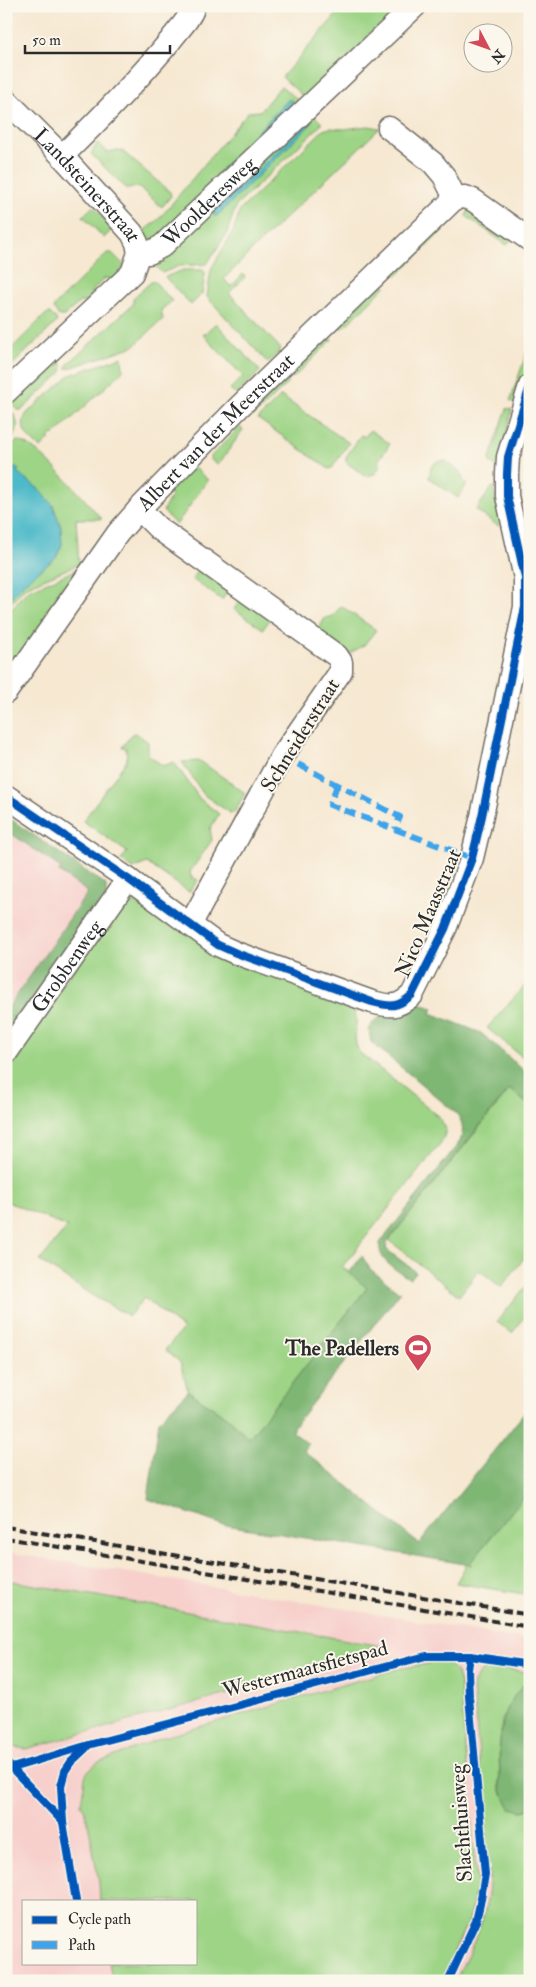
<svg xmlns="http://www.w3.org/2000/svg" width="536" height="1987" font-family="'IM FELL Double Pica',serif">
  <rect width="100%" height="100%" fill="#fbf7ec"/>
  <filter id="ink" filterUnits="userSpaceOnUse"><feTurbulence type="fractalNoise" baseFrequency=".02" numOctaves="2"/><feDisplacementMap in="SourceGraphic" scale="10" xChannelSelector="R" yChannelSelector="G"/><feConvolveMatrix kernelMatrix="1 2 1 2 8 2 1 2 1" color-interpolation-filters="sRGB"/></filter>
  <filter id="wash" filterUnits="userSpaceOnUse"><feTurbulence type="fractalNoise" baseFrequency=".0096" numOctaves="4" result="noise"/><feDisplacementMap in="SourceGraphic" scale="20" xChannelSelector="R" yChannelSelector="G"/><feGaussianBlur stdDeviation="1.12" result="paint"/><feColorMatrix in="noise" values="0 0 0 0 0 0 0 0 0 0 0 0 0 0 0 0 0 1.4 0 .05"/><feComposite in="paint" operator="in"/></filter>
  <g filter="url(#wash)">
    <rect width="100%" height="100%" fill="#f6e8d1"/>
    <g fill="#f7d0cc" fill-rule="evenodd">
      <polygon points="6,830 62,868 59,872 88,892 6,1010"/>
      <path d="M 6,1552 L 530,1640 L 530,1981 L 6,1981 ZM 24,1901 L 196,1901 L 196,1963 L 24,1963 Z"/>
    </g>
    <g fill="#9ed486" stroke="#648058" fill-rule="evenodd">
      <polygon points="344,6 406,6 306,99 282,77"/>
      <path d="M 281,86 L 302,103 L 151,246 L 142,232 L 159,219 L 248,112 L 260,111 ZM 288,100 L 290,100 L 292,104 L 216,175 Z"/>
      <polygon points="312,113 321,122 321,125 236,206 227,233 207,264 179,266 162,273 150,261"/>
      <polygon points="368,126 380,128 257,245 224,279 231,287 243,274 245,277 229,293 281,349 268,363 207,297 211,269 233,232 240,210 323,130 330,128 344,129"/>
      <polygon points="98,142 107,152 121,150 170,192 171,196 162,207 138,187 127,189 91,154"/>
      <polygon points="93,206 113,229 104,238 83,216"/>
      <polygon points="471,209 512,238 507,245 466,216 467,213"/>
      <polygon points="454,214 455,218 397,276 393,271"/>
      <polygon points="107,253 112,253 125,266 114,279 105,278 91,292 89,302 80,302 64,316 59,316 54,310 54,306"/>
      <polygon points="183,270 203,270 205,272 202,294 191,305 165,277"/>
      <polygon points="154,281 172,301 161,310 163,319 134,346 67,369 67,365 133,304 133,298 151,282"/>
      <polygon points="382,282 386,286 342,329 338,325"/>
      <polygon points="50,313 57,320 56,323 6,371 6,354 46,314"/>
      <polygon points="216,323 260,371 236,395 230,389 243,376 203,335"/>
      <polygon points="328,336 332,340 293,378 289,373"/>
      <polygon points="530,343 530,365 518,401 515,402 510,401"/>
      <path d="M 122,357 L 123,371 L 54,435 L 53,434 L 49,437 L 49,440 L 41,448 C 29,440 17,429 27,413 L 70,375 Z"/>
      <polygon points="53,363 62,363 62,372 22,410 18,410 11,403"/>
      <polygon points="281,379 288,383 254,416 248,412"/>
      <polygon points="281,396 349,443 332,468 329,469 258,419"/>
      <path d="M 7,406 C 21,421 21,432 6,444 Z"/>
      <polygon points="507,408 512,410 499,469 489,461"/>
      <polygon points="240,427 243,430 218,465 211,460 211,456"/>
      <polygon points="370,430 390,444 378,461 381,464 375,474 365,476 346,462 346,457 361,435 365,437"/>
      <path d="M 17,441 C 34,439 88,504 102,519 L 76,519 L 79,564 L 25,587 L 6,609 L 16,472 L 18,469 L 15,467 L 13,469 L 6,468 L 6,451 Z"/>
      <polygon points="444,460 462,473 463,481 467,484 458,498 429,478 431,467 436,462"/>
      <polygon points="192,466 208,480 176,525 163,511 171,496 167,491"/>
      <polygon points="493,486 501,523 498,526 476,510"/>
      <polygon points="78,569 81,571 6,678 6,617 20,598 29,590"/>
      <polygon points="200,569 229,589 222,600 192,579"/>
      <polygon points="242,598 272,617 263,629 234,609"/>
      <polygon points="341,606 376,630 364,645 349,654 318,630 325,618 333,616"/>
      <polygon points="136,733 148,742 148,755 163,766 174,762 200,799 219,814 210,829 212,840 190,872 191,877 198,880 189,892 147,863 133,869 121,860 127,852 83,821 127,760 126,748 122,747 132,734"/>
      <polygon points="200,761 245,793 234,813 230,813 204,795 182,762"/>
      <path d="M 129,902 L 138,903 L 146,906 L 353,1006 C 361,1022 350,1035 359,1052 L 440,1118 L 446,1129 L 443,1140 L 342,1267 L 368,1287 L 249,1438 L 229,1419 L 188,1391 L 180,1362 L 165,1350 L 183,1329 L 144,1298 L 129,1316 L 90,1294 L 40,1261 L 67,1227 L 6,1201 L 6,1066 L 114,912 L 120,906 Z"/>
      <polygon points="530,980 530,1063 487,1028"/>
      <polygon points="510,1089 530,1106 530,1251 501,1287 479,1270 459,1296 389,1240"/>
      <polygon points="530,1281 530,1311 512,1333 497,1322"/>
      <polygon points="530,1478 530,1595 456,1583 473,1553"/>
      <polygon points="6,1580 381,1646 379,1653 26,1749 13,1747 6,1741"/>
      <polygon points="444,1661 456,1671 460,1683 477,1883 471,1914 441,1981 113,1981 109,1963 196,1963 196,1901 100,1901 99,1882 86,1813 81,1804 85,1777 88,1771 97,1763 161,1738 397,1669"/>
      <path d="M 489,1666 L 530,1673 L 530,1680 L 523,1685 L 502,1720 L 499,1753 L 500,1789 L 510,1807 L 522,1811 L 530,1809 L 530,1981 L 455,1981 C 472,1948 491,1911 489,1873 L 473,1686 L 478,1674 Z"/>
    </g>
    <g fill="#7eb673" stroke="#54704f">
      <polygon points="6,816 106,885 106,895 6,1041 6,1011 88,892 59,872 61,868 6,830"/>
      <path d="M 416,1003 L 433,1008 L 431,1013 L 481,1033 L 530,1076 L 530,1106 L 509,1089 L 387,1242 L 386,1249 L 416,1272 L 410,1279 C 397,1270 377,1261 380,1243 L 459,1143 C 464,1132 464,1124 457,1114 L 371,1042 L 369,1030 C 379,1004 399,1029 416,1003 Z"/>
      <polygon points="362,1256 370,1269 399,1292 401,1291 293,1427 293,1432 308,1444 304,1451 419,1544 530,1406 530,1489 471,1562 471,1565 220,1524 148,1499 159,1421 188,1391 229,1419 249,1438 367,1288 349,1273"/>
      <path d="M 530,1680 L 530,1809 L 522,1811 L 510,1808 C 507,1802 503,1796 501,1790 C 499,1785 500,1777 500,1771 C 498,1739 501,1700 530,1680 Z"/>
    </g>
    <g fill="#4ebac9" stroke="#3c727a">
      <polygon points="288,100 292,100 292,104 216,175"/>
      <polygon points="310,120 312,123 217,216 214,216 213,212"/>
      <polygon points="16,467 19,469 17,472 40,490 53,505 61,527 62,545 56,558 25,582 6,603 6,468 14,469"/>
    </g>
  </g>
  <g filter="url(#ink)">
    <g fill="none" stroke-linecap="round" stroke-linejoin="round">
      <defs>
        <g id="street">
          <path id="s1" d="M 6,100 L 62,156 L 132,233 L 137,243 L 139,253"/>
          <polyline points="389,128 433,163 444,176 455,198"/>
          <path d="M 62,156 C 100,119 136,82 170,41 C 178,30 190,19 194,6"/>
          <polyline points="455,198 465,197 473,200 530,240"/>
          <path id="s2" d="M 6,392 L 132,273 L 139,253 L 149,253 L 162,246 L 415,6"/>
          <polyline points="139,509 158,528 337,656 341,662 341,671 282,756 190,925"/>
          <path id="s3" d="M 6,692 L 118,533 L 139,509 L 239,407 L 455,198"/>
          <path d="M 6,796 L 128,879 L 218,945 L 236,953 L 372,1002 C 391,1007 397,1008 412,995 L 445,929 L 472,858 L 482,816 L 525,607 L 525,578 L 507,496 L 507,474 L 508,457 L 530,386"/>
          <path id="s4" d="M 6,1053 L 128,879"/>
        </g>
      </defs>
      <use href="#street" stroke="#726d65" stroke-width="25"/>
      <use href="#street" stroke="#fff" stroke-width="22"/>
      <g stroke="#2b2b2b" stroke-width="4" stroke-dasharray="8 4" stroke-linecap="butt">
        <polyline points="6,1527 530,1615"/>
        <polyline points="6,1538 530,1627"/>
      </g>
      <g stroke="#3ea3eb" stroke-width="6" stroke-dasharray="12 6" stroke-linecap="butt">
        <polyline points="282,756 400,817 395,829"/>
        <polyline points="337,785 330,805 472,858"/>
      </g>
      <defs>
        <g id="cycleway">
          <path d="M 6,796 L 128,879 L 218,945 L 236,953 L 372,1002 C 391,1007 397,1008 412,995 L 445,929 L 472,858 L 482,816 L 525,607 L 525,578 L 507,496 L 507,474 L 508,457 L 530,386"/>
          <polyline points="6,1762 63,1822"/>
          <polyline points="12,1768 92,1744 426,1656 470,1656 530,1665"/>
          <polyline points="76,1901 63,1822 61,1786 65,1771 71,1762 86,1748"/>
          <polyline points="448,1981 476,1921 480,1904 485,1874 469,1697 468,1670 470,1656"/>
        </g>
      </defs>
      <use href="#cycleway" stroke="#fbf7ec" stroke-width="11"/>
      <use href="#cycleway" stroke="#0057b8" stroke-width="8"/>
    </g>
  </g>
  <defs>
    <symbol id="stadium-pin" viewBox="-11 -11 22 30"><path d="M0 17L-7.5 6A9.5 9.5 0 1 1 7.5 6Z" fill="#d1495b" stroke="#fbf7ec"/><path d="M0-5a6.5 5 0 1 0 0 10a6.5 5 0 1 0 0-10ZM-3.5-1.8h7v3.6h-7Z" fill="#fff"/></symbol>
  </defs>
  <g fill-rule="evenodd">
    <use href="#stadium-pin" x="402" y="1332" width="32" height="43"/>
  </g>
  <g text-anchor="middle" stroke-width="4" stroke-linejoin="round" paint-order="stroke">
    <g font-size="21" fill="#2b2b2b" stroke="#fbf7ec">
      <text dy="7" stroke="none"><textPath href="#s1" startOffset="118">Landsteinerstraat</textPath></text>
      <text dy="7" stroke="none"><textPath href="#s2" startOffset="284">Woolderesweg</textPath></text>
      <text dy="7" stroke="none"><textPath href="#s3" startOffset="335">Albert van der Meerstraat</textPath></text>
      <text transform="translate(300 735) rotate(-58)" y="7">Schneiderstraat</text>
      <text transform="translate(428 913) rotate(-67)" y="7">Nico Maasstraat</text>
      <text dy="7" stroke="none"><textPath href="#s4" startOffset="106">Grobbenweg</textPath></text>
      <text transform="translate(305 1669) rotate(-15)" y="7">Westermaatsfietspad</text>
      <text transform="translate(461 1823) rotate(-94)" y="7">Slachthuisweg</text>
    </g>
    <g font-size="21" font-weight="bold" fill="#2b2b2b" stroke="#fbf7ec" text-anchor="end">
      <text x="399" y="1355">The Padellers</text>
    </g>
  </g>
  <rect width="536" height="1987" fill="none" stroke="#fbf7ec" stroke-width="25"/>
  <rect x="22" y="1900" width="175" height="65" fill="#fbf7ec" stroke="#a8a59f"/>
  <rect x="32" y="1916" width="25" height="8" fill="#0057b8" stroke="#a8a59f"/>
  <text x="68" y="1924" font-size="15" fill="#2b2b2b">Cycle path</text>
  <rect x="32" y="1941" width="25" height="8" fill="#3ea3eb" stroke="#a8a59f"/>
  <text x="68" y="1950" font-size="15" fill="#2b2b2b">Path</text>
  <g transform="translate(488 48) rotate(131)"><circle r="24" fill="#fbf7ec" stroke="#a8a59f"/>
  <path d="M0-4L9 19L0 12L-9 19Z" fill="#d1495b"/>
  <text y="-8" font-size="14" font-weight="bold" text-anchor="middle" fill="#2b2b2b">N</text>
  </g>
  <path d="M25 45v8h145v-8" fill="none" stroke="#2b2b2b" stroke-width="2.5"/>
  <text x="32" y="45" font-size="15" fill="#2b2b2b" stroke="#fbf7ec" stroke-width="4" paint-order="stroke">50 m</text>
</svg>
